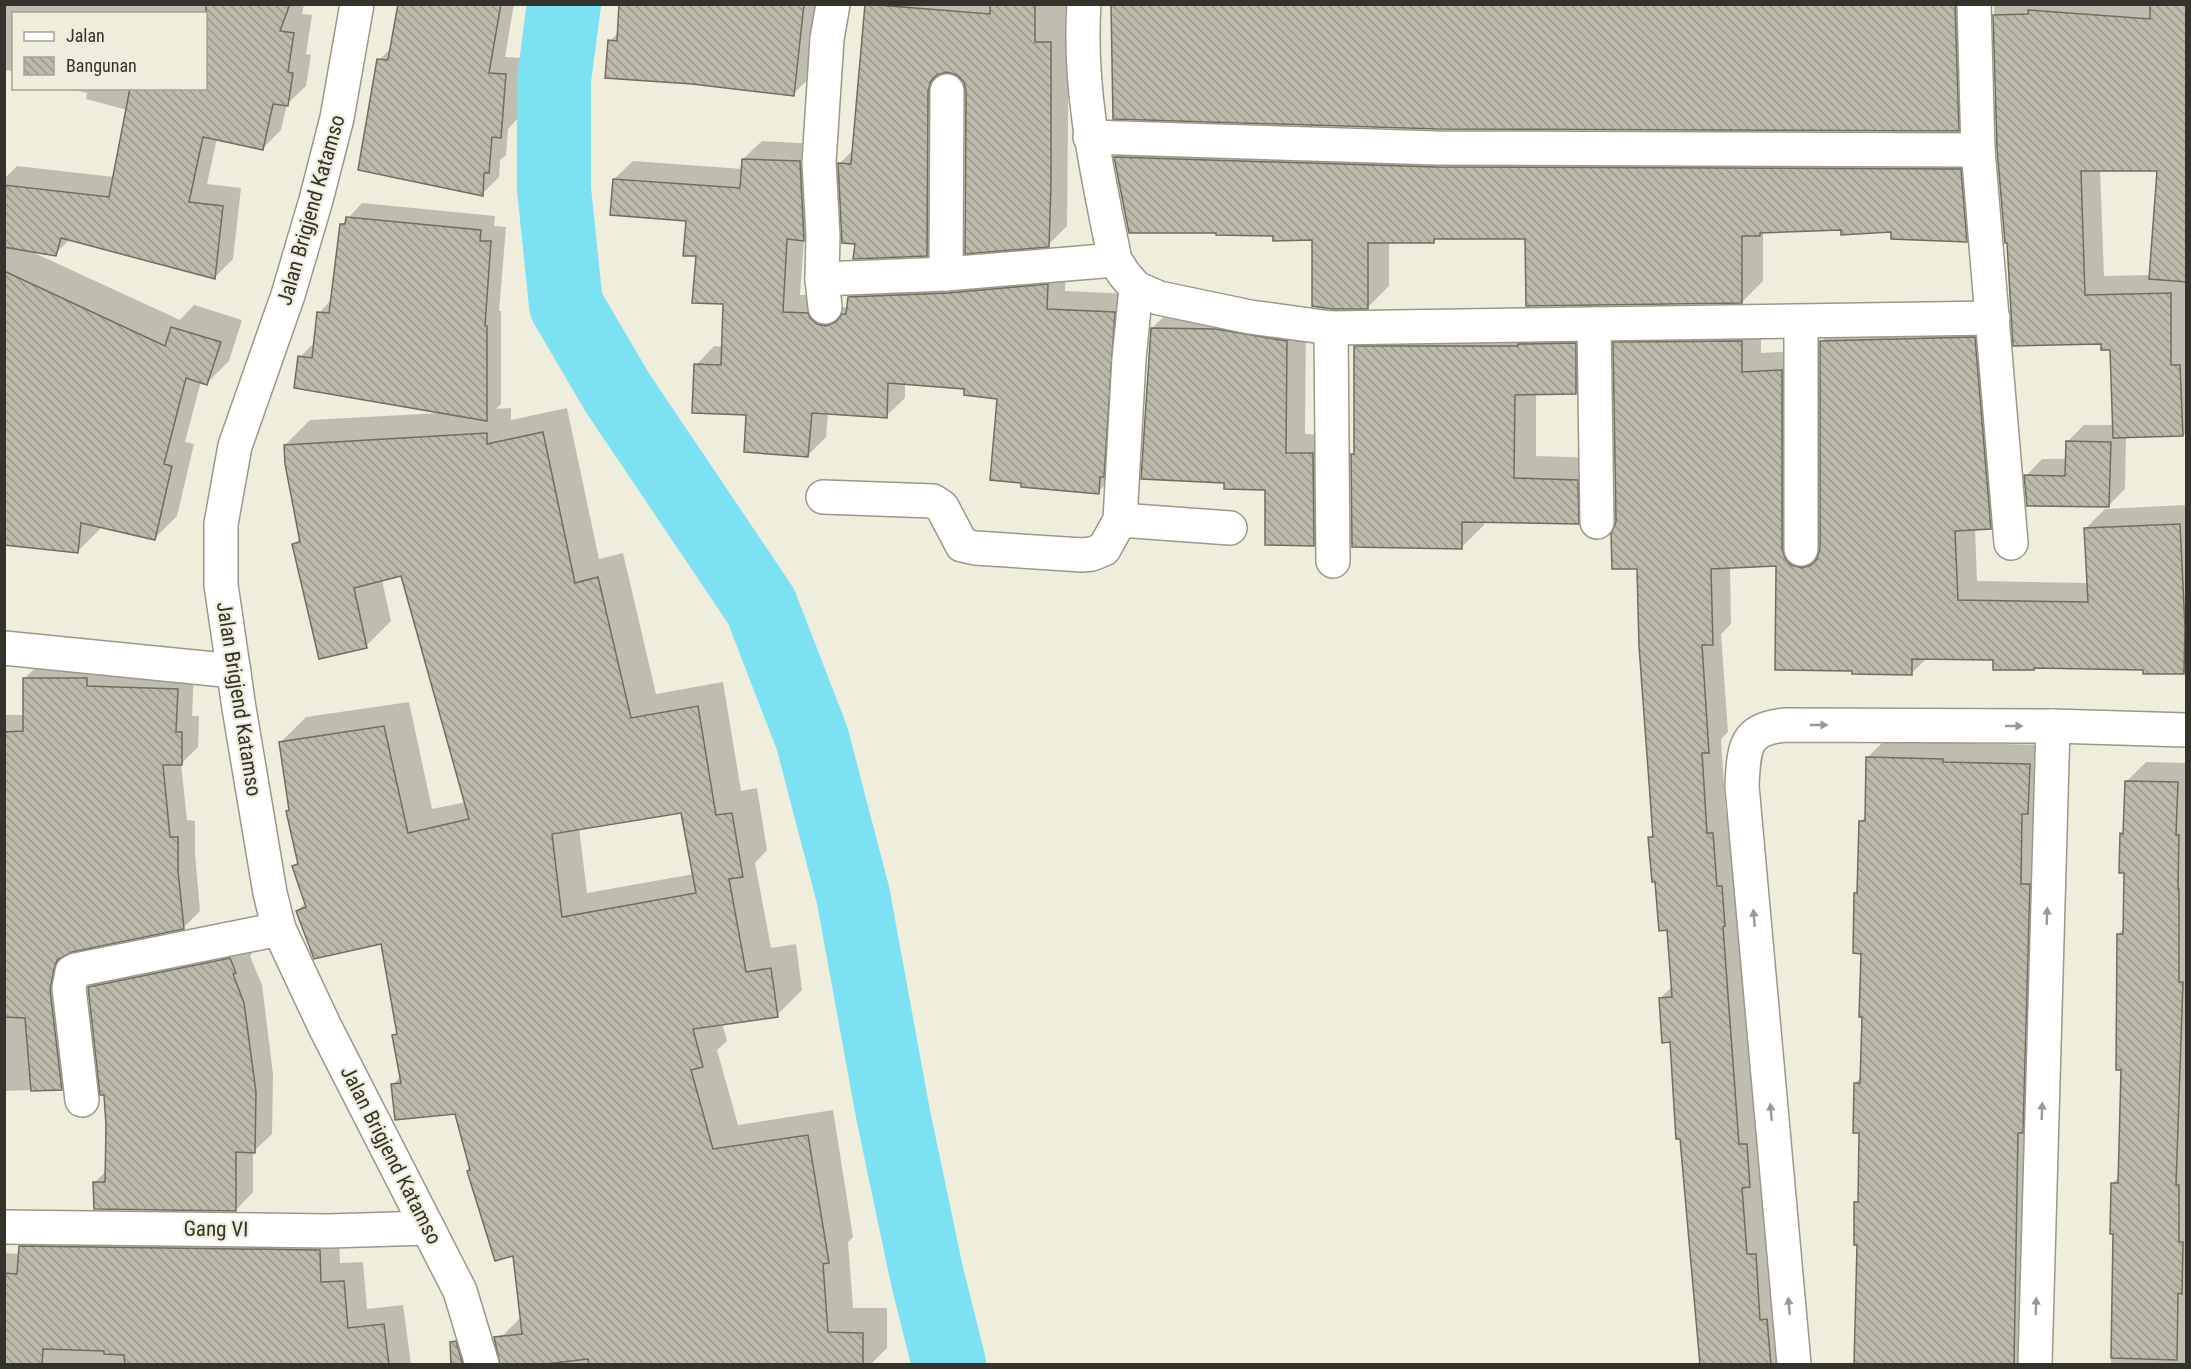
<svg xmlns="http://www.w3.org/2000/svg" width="2191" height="1369" font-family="'Roboto Condensed',sans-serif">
  <defs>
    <pattern id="building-back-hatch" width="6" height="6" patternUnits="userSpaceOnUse" patternTransform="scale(1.5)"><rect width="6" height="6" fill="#bcbaaa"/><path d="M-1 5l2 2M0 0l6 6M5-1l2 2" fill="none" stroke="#99988b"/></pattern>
  </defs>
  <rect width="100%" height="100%" fill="#efeddc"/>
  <g fill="#0003" fill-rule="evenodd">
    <polygon points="4,4 304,4 302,14 312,15 306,54 311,55 306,86 287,104 281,130 263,148 217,138 207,184 241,188 233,259 215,277 70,239 55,254 30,251 180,320 194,305 242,320 229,361 207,383 201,381 185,442 194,444 177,516 155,538 100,526 100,529 78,551 4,543 4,179 17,166 114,177 127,110 86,99 87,93 67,88 206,88 206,14 14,14 14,71 4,70"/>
    <polygon points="399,4 514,4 505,57 523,58 517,119 508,129 506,155 500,160 499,177 482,194 379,60 392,47"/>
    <polygon points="625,4 821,4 813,75 793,94 610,41 624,26"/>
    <polygon points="867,4 1069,4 1067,226 1048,245 967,90 964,80 957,73 947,70 946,236 927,255 857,242 839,164 854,149"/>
    <polygon points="1112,4 1975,4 1978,110 1958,130"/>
    <path d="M 1994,4 L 2186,4 L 2186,434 L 2126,436 L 2125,489 L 2109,505 L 2026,476 L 2042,459 L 2067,459 L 2068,441 L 2084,425 L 2114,425 L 2111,348 L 2102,343 L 2008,242 L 1998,149 ZM 2100,169 L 2159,169 L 2151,275 L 2104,276 Z"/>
    <polygon points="1136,136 1981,148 1987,219 1966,240 1892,231 1842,229 1763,231 1763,281 1742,302 1526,237 1437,237 1433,241 1389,241 1389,286 1368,307 1313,239 1217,232 1130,232 1115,157"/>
    <polygon points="762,141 818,144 822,221 804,239 800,295 826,295 837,306 847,308 850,297 868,279 1066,267 1065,291 1132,294 1116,474 1098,492 999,397 966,388 905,383 905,398 886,416 828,412 826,437 808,455 747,413 696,365 714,346 723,347 724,303 697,255 688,219 614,179 633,161 743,169 743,159"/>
    <path d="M 362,203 L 495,216 L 494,226 L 506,227 L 499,311 L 501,311 L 501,404 L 496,409 L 511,408 L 511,420 L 567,408 L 599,559 L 623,553 L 656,694 L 723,682 L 741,791 L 757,788 L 767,850 L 755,863 L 771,948 L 796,944 L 802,990 L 777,1015 L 722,1023 L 727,1041 L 717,1050 L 738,1125 L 833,1110 L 853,1237 L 848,1242 L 853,1308 L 887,1308 L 887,1348 L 871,1364 L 528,1364 L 501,1337 L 522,1316 L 515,1254 L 472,1169 L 456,1112 L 393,1085 L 401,1076 L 394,1035 L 398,1031 L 382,942 L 297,911 L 306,902 L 294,866 L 299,861 L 287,811 L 290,808 L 281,742 L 306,717 L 409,702 L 432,809 L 466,802 L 402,575 L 382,580 L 391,621 L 366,646 L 294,544 L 301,537 L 285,445 L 310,420 L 441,413 L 300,357 L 316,341 L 319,313 L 332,299 L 342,225 ZM 683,811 L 694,874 L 587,893 L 579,828 Z"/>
    <polygon points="1171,310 1306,323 1305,434 1332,435 1332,525 1314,544 1267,489 1226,482 1152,328"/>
    <polygon points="1994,318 2010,508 1990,528 1975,529 1977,581 2088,583 2086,528 2105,509 2186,505 2186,672 2145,672 2145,669 2036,667 2034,669 1995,658 1927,658 1911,674 1777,565 1730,567 1731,624 1721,634 1728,732 1721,739 1726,814 1732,814 1766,1236 1775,1235 1786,1364 1701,1364 1671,1041 1660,998 1673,986 1669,929 1657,880 1650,838 1655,834 1638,567 1617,522 1615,343 1634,324 1761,322 1761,353 1801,351 1811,546 1821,549 1821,342 1841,322"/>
    <polygon points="1598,321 1598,370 1576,392 1536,393 1536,456 1600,458 1601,500 1578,523 1484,521 1484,525 1461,548 1352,455 1356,452 1355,347 1378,324"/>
    <polygon points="41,662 194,672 192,716 199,716 198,747 181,764 187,820 195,821 195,853 200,911 183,928 71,950 67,972 78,1072 61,1089 4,1091 4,715 25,715 25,678"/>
    <polygon points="1887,738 1962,740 1961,743 2049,745 2031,1364 1856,1364 1859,1244 1856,1203 1860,1199 1861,1132 1855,1083 1862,1077 1863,1015 1862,952 1856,893 1859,890 1860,822 1866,816 1868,757"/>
    <polygon points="2146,762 2186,763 2186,1364 2111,1364 2114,1233 2112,1184 2119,1177 2123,1069 2118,934 2125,928 2126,871 2122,834 2125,831 2126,782"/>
    <polygon points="248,941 252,954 250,956 262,985 273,1074 272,1134 253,1152 253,1192 236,1210 95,1182 107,1170 105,1094 90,987 108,969"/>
    <polygon points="40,1227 339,1231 340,1263 363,1262 367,1309 403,1305 411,1364 4,1364 4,1253 20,1254 20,1247"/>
  </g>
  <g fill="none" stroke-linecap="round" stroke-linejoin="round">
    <polyline stroke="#7ce2f3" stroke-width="74" points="564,4 554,80 554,189 566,305 617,392 761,606 812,738 853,895 893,1114 927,1276 949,1364"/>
  </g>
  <g fill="url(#building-back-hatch)" stroke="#706e5f" stroke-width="1.5" fill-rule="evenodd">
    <polygon points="206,4 290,4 280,31 294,33 288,72 293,73 288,106 273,104 263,150 203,137 189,202 223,206 215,279 61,238 56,256 4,247 4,185 109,197 130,88 206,88"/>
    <polygon points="398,4 501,4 489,73 506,74 501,138 492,137 489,173 484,173 483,196 358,170 377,59 388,60"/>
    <polygon points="619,4 804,4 794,96 692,84 605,78 608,40 617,41"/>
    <polygon points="865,4 990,14 990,4 1035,4 1035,42 1051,42 1051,184 1049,247 965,254 966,91 964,82 957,75 947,72 937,75 931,81 928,91 927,256 853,259 855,244 842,243 838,163 851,164"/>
    <polygon points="1111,4 1955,4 1959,131 1437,129 1113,119"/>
    <polygon points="2150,4 2187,4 2187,282 2149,279 2157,171 2081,171 2085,295 2171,293 2171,365 2180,365 2183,436 2113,438 2110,350 2101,350 2101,344 2013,346 2007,243 2005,243 1997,149 1993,15 2028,14 2028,10 2150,19"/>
    <polygon points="1114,157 1437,167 1961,169 1967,242 1891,239 1891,232 1841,235 1841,230 1760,233 1760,236 1742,236 1742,303 1526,306 1525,239 1434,239 1434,243 1368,243 1368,309 1332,309 1312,306 1312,240 1273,241 1273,236 1216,235 1216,233 1129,233"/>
    <polygon points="742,159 800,161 804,241 787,239 783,312 808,313 810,318 817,324 826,326 836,322 842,314 846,314 848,297 948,293 1048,284 1047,309 1115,312 1104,477 1100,477 1099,494 1021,487 1021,483 990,480 997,399 964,395 964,389 888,383 887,418 812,413 808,457 744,452 746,415 692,413 694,364 721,365 723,304 692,303 696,256 683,256 686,221 610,215 613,179 740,188"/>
    <polygon points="346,217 481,230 480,241 491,241 485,326 487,326 487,421 294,388 298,356 312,358 317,312 329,313 340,224 345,224"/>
    <polygon points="4,271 165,346 171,327 221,342 207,385 186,378 164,464 172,466 155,540 81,523 78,553 4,545"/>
    <polygon points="1151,328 1216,329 1287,341 1286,453 1313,453 1314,546 1265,545 1265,490 1224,489 1224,483 1141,479"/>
    <polygon points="1975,337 1991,529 1955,531 1958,600 2088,602 2084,528 2180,524 2185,627 2184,674 2143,674 2143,670 2034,668 2034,670 1993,670 1993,660 1912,659 1912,675 1852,674 1852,671 1775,670 1776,566 1711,569 1713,645 1702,645 1709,753 1702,753 1707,833 1713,833 1717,886 1722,886 1725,926 1723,927 1739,1144 1747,1144 1750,1187 1742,1188 1747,1254 1756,1254 1760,1320 1767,1319 1771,1365 1700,1365 1680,1139 1676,1139 1670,1042 1662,1043 1659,998 1672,997 1667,930 1659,931 1655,882 1652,882 1648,837 1653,837 1639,646 1637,569 1612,569 1611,533 1616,522 1613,342 1742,341 1742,372 1782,370 1782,549 1785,558 1791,565 1802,568 1811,565 1817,559 1820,549 1820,341"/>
    <polygon points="1576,343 1576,394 1515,395 1514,478 1578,480 1579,524 1462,522 1462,549 1352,547 1351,454 1354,454 1354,346 1518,346 1518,344"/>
    <path d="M 543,432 L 575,583 L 598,577 L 631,718 L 698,706 L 716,815 L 732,813 L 743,877 L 729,879 L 746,972 L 771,968 L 778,1017 L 693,1029 L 703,1067 L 691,1070 L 713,1149 L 808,1135 L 829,1263 L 823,1264 L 828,1332 L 863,1333 L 863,1365 L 589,1365 L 588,1359 L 537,1365 L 500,1365 L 494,1337 L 522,1334 L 513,1256 L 495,1261 L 467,1171 L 470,1170 L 455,1114 L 395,1120 L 391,1084 L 401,1083 L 392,1035 L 397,1034 L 381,944 L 314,959 L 296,911 L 306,907 L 292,866 L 298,864 L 286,811 L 289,810 L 279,742 L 384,726 L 408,833 L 469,819 L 401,576 L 354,588 L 367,648 L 319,659 L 292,544 L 300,542 L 285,464 L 284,445 L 487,433 L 487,444 ZM 681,813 L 696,893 L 562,917 L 552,834 Z"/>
    <polygon points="2066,441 2111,442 2109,507 2027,506 2024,475 2065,476"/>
    <polygon points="23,678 87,678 87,686 178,689 176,732 182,732 182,765 163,765 170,837 178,837 178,871 184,929 72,952 57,960 54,969 50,990 62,1090 31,1091 25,1018 4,1017 4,732 23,731"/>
    <polygon points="1866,757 1943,759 1943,762 2030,764 2028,814 2022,814 2021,884 2030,884 2023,1133 2018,1133 2014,1365 1854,1365 1857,1245 1854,1245 1854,1202 1858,1202 1859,1133 1853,1133 1854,1083 1860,1083 1862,1017 1859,1017 1861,954 1853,953 1854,893 1857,893 1859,821 1865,821"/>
    <polygon points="2125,781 2178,782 2176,835 2179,835 2178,889 2179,889 2179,982 2183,982 2176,1185 2179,1185 2179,1242 2183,1242 2182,1294 2178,1293 2177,1360 2111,1358 2113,1234 2110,1234 2111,1183 2118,1183 2121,1070 2116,1070 2117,934 2123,934 2124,873 2119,873 2120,833 2123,834"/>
    <polygon points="230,958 236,973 233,974 244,1003 256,1092 255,1153 236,1152 236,1211 94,1209 93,1182 105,1182 106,1125 104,1095 100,1095 88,987"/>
    <polygon points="19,1246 320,1250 321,1282 344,1281 348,1328 384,1324 389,1365 125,1365 124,1355 104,1354 104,1351 43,1349 42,1365 4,1365 4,1273 17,1274"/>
    <polygon points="456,1341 463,1365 451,1365 450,1342"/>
  </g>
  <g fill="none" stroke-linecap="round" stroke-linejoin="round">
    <defs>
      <g id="minor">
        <polyline points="357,4 337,118 316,200 288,295 235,446 221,524 221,585 239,708 270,893 279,929 325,1027 460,1291 482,1364"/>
        <path d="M 1084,4 C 1078,91 1098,176 1115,260 L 1124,274 L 1136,288 L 1159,298 L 1250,317 L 1331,328 L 1993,318"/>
        <polyline points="1974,4 1978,150 2011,543"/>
        <polyline points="1090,137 1437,148 1978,150"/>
        <polyline points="946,274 947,91"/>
        <polyline points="822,279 946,274 1115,260"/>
        <polyline points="825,307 822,279 823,235 819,162 827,39 833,4"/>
        <polyline points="1801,322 1801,549"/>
        <polyline points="1594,324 1597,522"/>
        <polyline points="1331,328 1333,561"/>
        <polyline points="823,497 933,501 942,507 962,545 975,548 1082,555 1092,554 1104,549 1120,520 1129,359 1136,288"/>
        <polyline points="1120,520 1230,528"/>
        <polyline points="4,648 234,671"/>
        <polyline points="82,1100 69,988 72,972 76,970 279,929"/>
        <polyline points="4,1227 329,1231 428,1228"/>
        <path d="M 1794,1364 L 1742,786 C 1744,747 1744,728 1787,725 L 2053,726 L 2186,730"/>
        <polyline points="2035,1364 2053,726"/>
      </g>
    </defs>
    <use href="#minor" stroke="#9b9889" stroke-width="36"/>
    <use href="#minor" stroke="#fff" stroke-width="33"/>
  </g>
  <defs><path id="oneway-solid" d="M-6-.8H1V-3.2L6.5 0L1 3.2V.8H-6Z" transform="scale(1.5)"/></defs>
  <g fill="#999895">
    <use href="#oneway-solid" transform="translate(1819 725)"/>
    <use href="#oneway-solid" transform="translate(2014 726)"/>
    <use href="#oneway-solid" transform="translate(2047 916) rotate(-88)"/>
    <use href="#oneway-solid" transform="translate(1754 918) rotate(-95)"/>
    <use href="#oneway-solid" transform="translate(2042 1111) rotate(-88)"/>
    <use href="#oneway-solid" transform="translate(1771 1112) rotate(-95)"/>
    <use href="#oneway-solid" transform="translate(1789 1306) rotate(-95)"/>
    <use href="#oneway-solid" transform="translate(2036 1306) rotate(-88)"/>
  </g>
  <g text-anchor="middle" stroke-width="4.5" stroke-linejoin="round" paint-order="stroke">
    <g font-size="21" fill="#33322b" stroke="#efeddc">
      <text transform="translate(311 210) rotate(-74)" y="7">Jalan Brigjend Katamso</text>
      <text transform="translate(239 699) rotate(81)" y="7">Jalan Brigjend Katamso</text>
      <text transform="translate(391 1155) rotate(63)" y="7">Jalan Brigjend Katamso</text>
      <text transform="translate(216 1229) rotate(1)" y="7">Gang VI</text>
    </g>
  </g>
  <rect width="2191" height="1369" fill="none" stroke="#33322b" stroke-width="12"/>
  <rect x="12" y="12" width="195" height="78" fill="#efeddc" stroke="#a4a295" stroke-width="1.5"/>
  <rect x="24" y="32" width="30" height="9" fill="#ffffff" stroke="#a4a295" stroke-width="1.5"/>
  <text x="66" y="42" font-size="18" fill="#33322b">Jalan</text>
  <rect x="24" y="57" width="30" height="18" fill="url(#building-back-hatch)" stroke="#a4a295" stroke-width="1.5"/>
  <text x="66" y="72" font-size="18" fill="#33322b">Bangunan</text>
</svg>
